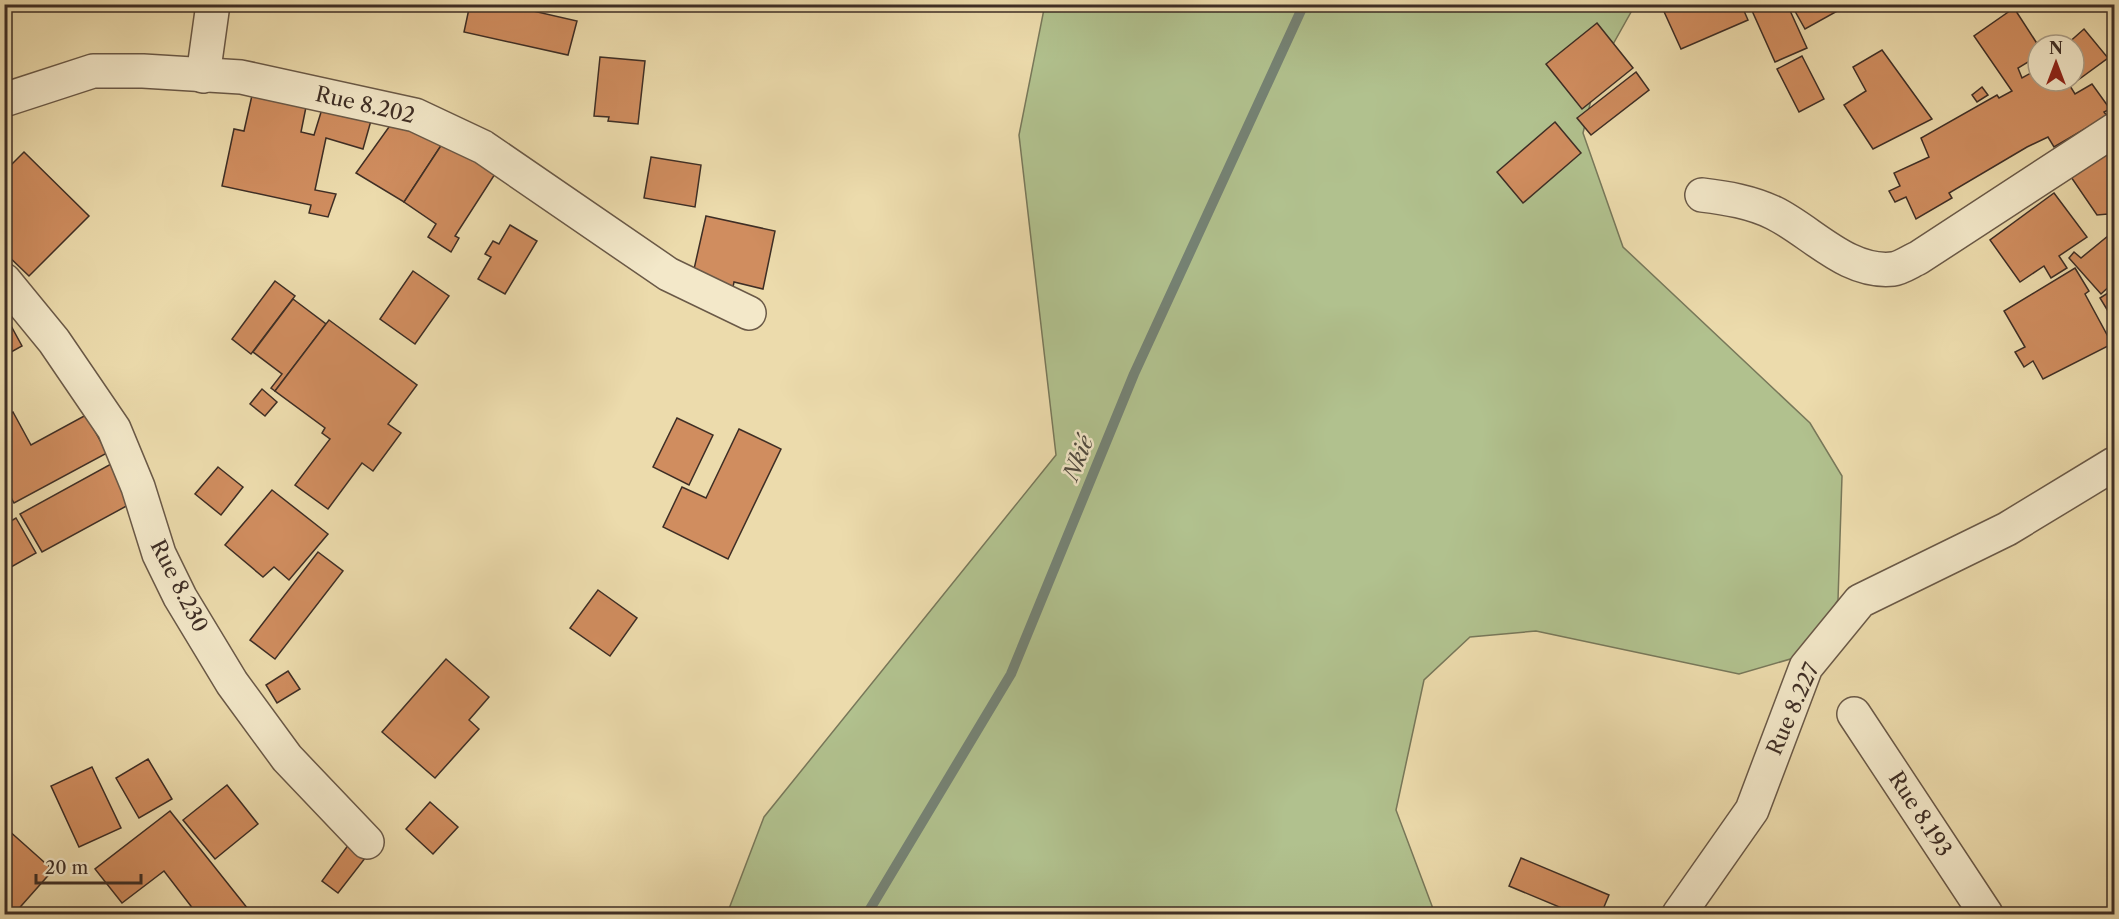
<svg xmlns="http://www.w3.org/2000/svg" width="2119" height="919" font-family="'Libre Caslon Text',serif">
  <rect width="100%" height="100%" fill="#ecdbac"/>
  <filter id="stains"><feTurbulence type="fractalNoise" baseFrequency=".00333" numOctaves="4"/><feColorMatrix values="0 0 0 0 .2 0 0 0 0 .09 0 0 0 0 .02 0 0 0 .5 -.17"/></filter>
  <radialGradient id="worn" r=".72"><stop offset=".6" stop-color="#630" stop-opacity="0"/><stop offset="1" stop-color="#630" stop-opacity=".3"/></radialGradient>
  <polygon fill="#b1c18e" stroke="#78785a" stroke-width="1.5" points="1048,4 1635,5 1598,71 1583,133 1623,247 1810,423 1842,476 1838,600 1804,655 1739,674 1536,631 1470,637 1424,680 1396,810 1435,914 727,914 764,817 1056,455 1019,135 1044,9"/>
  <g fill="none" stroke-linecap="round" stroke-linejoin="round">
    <polyline stroke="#758375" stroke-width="10" points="867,914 1011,674 1134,374 1304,4"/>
  </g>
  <g fill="#d08d5f" stroke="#3e2e25" stroke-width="1.5">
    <polygon points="119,4 142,4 141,9"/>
    <polygon points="470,4 503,4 577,21 568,55 464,32"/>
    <polygon points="1741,4 1748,20 1681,49 1661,5"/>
    <polygon points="1749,4 1787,4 1807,48 1775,62"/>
    <polygon points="1791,4 1850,4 1805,29"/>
    <polygon points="2014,8 2038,45 2038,56 2018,68 2022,78 2038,69 2038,81 2067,81 2075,94 2092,84 2110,109 2104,112 2107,116 2054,147 2048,137 2027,147 1949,193 1952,198 1916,219 1906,197 1895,202 1889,191 1900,186 1894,173 1929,157 1921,138 1997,95 1999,98 2012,91 1974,36"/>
    <polygon points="1597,23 1633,68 1582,109 1546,64"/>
    <polygon points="2084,29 2108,58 2078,80 2074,75 2074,45 2066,45"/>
    <polygon points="1882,50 1932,119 1873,149 1844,105 1866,91 1853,67"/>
    <polygon points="1802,56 1824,99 1799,112 1777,69"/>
    <polygon points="600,57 645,61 638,124 608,121 609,117 594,116"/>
    <polygon points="1636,72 1649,90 1591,135 1577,118"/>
    <polygon points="1982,87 1988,95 1977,102 1972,95"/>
    <polygon points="253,91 307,102 301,132 314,135 326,96 374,110 363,149 326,138 315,190 336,194 328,217 309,213 311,205 222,186 234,129 244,131"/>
    <polygon points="399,113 444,141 404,202 356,173"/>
    <polygon points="1555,122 1581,153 1523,203 1497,172"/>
    <polygon points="444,141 495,174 455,236 459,238 451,252 428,237 436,224 404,202"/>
    <polygon points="2114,144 2114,222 2108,214 2097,215 2071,177"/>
    <polygon points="24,152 89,216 29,276 4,252 4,172"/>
    <polygon points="651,157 701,165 695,207 644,198"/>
    <polygon points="2054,193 2087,237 2059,256 2067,268 2051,278 2044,266 2020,282 1990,240"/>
    <polygon points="706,216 775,231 763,289 734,282 733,287 692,278"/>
    <polygon points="510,225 537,241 505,294 478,279 491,257 485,254 493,241 499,244"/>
    <polygon points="2114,231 2114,282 2101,294 2069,258 2074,252 2081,258"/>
    <polygon points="2075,268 2089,291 2085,294 2112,344 2043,379 2033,361 2024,367 2015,352 2025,347 2004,311"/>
    <polygon points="413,271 449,296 415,344 380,319"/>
    <polygon points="275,281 295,296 251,354 232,339"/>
    <polygon points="2114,289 2114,321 2100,298"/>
    <polygon points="293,299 326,324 275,391 271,388 282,374 253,352"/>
    <polygon points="4,313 22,346 4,356"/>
    <polygon points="329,320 417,385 388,424 401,433 373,471 362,463 328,509 295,485 330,439 322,433 325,428 275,391"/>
    <polygon points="262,389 277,402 265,416 250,404"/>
    <polygon points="13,412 31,445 86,415 107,453 14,503 4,485 4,417"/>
    <polygon points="677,418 713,435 689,485 653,467"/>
    <polygon points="739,429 781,449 728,559 663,527 682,487 706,498"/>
    <polygon points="111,464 132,503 42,552 20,514"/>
    <polygon points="218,467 243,487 221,515 195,494"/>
    <polygon points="272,490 328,534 289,580 274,567 263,577 225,545"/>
    <polygon points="4,498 11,509 4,512"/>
    <polygon points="16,518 36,553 4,571 4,525"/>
    <polygon points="318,552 343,571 275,659 250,640"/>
    <polygon points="598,590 637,618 610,656 570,628"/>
    <polygon points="446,659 489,697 469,720 479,729 435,778 382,732"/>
    <polygon points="288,671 300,689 277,703 266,685"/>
    <polygon points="148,759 172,799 139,818 116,778"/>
    <polygon points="92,767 121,828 79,847 51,786"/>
    <polygon points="227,785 258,824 215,859 183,820"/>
    <polygon points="430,802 458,827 433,854 406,829"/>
    <polygon points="170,811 252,914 197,914 164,871 122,903 95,869"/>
    <polygon points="7,829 53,870 14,914 4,914 4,832"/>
    <polygon points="349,844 366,857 338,893 322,881"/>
    <polygon points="1521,858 1609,895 1601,914 1576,914 1509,886"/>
  </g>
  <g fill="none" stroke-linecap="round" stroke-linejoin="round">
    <defs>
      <g id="minor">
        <polyline points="203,76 213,4"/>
        <polyline points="4,100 93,71 143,71 241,77 415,115 483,147 668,274 749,313"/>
        <path d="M 1702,195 C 1727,198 1751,202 1774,213 C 1811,231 1847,274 1893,269 C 1901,268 1911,261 1918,258 L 2114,130"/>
        <polyline points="4,280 54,341 114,429 138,487 159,554 180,597 232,683 287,758 367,842"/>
        <polyline points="1854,714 1986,914"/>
        <polyline points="1679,914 1752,810 1806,667 1860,601 2007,529 2114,464"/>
      </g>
    </defs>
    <use href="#minor" stroke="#6a5947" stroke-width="36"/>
    <use href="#minor" stroke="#f3e8c9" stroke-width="33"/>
  </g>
  <g text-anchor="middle" stroke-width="5" stroke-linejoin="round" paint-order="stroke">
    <g font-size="21" fill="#3e2e25" stroke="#f3e8c9">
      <text transform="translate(365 105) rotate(13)" y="7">Rue 8.202</text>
      <text transform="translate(179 586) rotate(63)" y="7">Rue 8.230</text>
      <text transform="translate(1793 709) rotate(-66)" y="7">Rue 8.227</text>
      <text transform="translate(1920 814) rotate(57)" y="7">Rue 8.193</text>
    </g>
    <g font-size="22" font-style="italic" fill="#504a40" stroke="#f3e8c9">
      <text transform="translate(1078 458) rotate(-68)" y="8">Nkié</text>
    </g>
  </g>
  <rect width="2119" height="919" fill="none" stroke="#ecdbac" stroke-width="24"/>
  <rect x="6" y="6" width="2107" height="907" fill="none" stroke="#3e2e25" stroke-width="3"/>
  <rect x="12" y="12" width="2095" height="895" fill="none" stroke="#3e2e25" stroke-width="1.5"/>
  <g transform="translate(2056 63)"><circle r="28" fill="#f3e8c9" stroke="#ab9e87" stroke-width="1.5"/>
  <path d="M0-4.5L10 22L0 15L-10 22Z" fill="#8f2418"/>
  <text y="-9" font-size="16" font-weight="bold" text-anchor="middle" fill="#3e2e25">N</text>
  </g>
  <path d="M36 874v9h105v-9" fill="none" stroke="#3e2e25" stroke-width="3"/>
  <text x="45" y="874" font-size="18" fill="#3e2e25" stroke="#f3e8c9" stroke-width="4.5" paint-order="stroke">20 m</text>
  <rect width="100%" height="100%" filter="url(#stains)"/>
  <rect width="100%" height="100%" fill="url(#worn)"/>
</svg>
